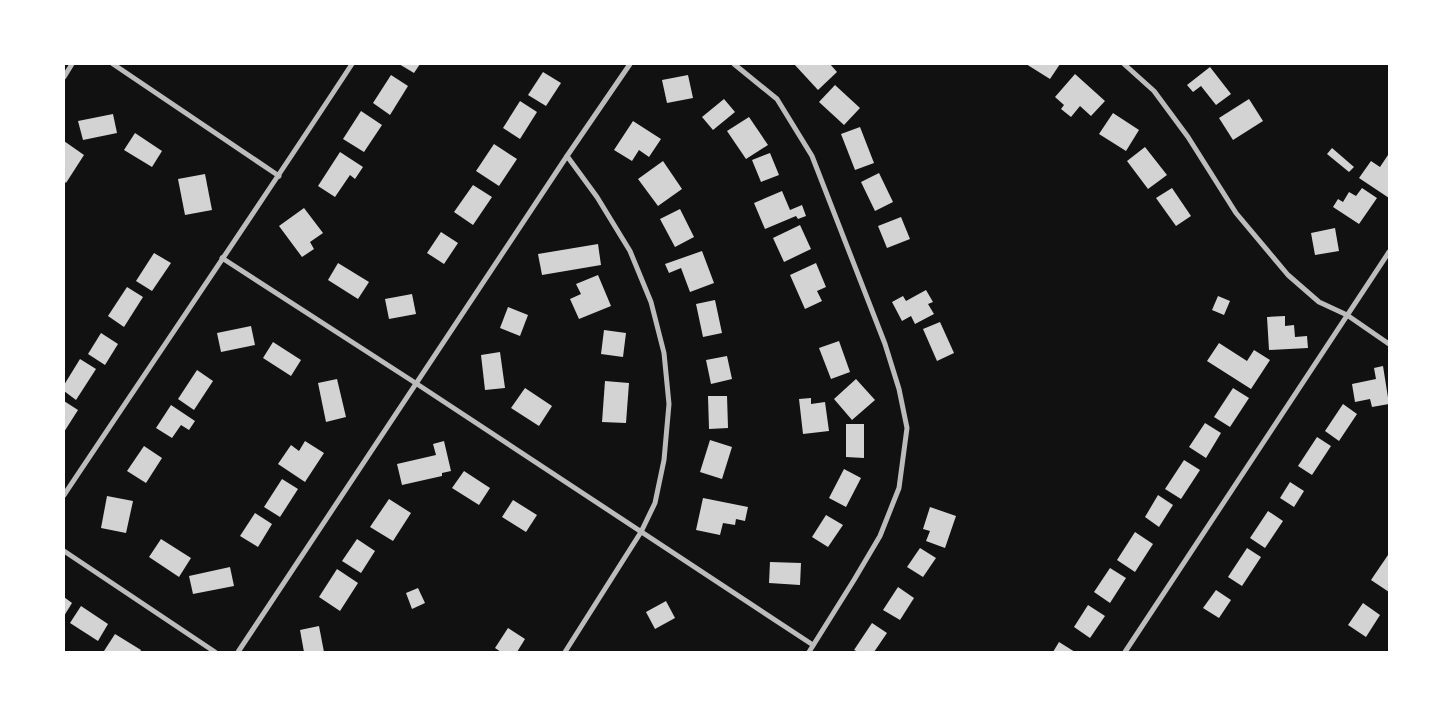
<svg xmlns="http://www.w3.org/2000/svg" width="1453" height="716" font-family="'DejaVu Sans',sans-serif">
  <rect width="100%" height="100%" fill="#111"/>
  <g fill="#d3d3d3">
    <polygon points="399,64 420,64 414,73"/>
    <polygon points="794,64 830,64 837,72 818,90"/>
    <polygon points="1026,64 1060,64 1050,79"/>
    <polygon points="1210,67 1231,94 1216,105 1201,86 1193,92 1187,85"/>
    <polygon points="543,72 561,83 546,106 528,95"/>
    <polygon points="1075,74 1105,101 1091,116 1080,106 1071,117 1061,109 1064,105 1055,97"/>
    <polygon points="391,75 408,86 390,115 373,103"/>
    <polygon points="688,75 693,98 667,103 662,80"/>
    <polygon points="835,85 860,108 844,125 819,102"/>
    <polygon points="724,99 735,112 713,130 702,117"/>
    <polygon points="1249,99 1263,121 1233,140 1219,118"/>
    <polygon points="520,101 537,112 520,139 503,128"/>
    <polygon points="361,111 382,125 364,152 343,139"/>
    <polygon points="1113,113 1139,130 1126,151 1099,134"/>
    <polygon points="113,114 117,133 83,140 78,121"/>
    <polygon points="749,117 768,145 746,159 727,131"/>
    <polygon points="633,121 661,139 649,157 639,150 632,161 614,150"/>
    <polygon points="860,127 874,163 855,170 841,134"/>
    <polygon points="135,133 162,151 152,167 124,150"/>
    <polygon points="64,141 84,155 66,183 64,181"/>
    <polygon points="494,144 517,159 499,186 476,171"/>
    <polygon points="1145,147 1167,175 1148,189 1127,161"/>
    <polygon points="1332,148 1354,167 1349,172 1327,154"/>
    <polygon points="340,152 363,167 355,179 350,175 335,197 318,186"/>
    <polygon points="770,153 779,175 761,182 752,160"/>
    <polygon points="1388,155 1389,156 1389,198 1359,178 1371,161 1380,167"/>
    <polygon points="663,161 682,189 658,206 638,179"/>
    <polygon points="879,173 893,202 875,211 861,182"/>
    <polygon points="205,174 212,210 185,215 178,179"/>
    <polygon points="473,185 492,197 473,225 454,212"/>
    <polygon points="1172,188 1191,216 1176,226 1156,198"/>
    <polygon points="1362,188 1377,198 1359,224 1333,207 1338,199 1343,202 1349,192 1356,196"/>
    <polygon points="782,191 790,210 802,205 806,216 798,219 796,216 765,229 754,203"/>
    <polygon points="304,208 323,233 310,242 314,249 302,257 279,226"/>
    <polygon points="680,209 694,237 675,247 660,219"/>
    <polygon points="901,217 910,239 887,248 878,226"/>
    <polygon points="800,225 811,249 784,262 773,238"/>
    <polygon points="1335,228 1339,251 1315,255 1311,233"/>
    <polygon points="441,232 458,243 444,264 427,253"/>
    <polygon points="598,244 601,265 542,275 538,254"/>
    <polygon points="702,251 714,283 690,292 681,268 669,273 665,264"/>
    <polygon points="154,253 171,263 152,291 136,281"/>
    <polygon points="338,263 369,282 358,299 328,280"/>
    <polygon points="816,263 826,287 817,291 822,301 805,309 790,275"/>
    <polygon points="598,275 611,306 579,319 570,299 581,294 576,284"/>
    <polygon points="127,287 143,297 124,327 108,316"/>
    <polygon points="926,290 933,302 928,304 934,314 915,324 911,316 902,321 892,302 903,296 906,301"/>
    <polygon points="412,294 416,314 389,319 385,299"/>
    <polygon points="1218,296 1230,301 1224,315 1212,310"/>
    <polygon points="715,300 722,333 703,337 696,304"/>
    <polygon points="508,307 528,315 520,336 500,328"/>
    <polygon points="1285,316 1285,326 1294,325 1295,337 1307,336 1308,348 1269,350 1267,317"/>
    <polygon points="940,322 954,353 937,361 923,329"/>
    <polygon points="251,326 255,345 221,352 217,333"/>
    <polygon points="604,330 626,333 623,357 601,354"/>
    <polygon points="101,333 118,344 105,365 88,354"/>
    <polygon points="839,341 850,372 831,379 819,348"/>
    <polygon points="273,342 301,360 291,376 263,358"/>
    <polygon points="1219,343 1247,361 1254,350 1270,360 1251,389 1207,361"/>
    <polygon points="500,352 505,388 485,390 481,355"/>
    <polygon points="727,356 732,379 711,384 706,360"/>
    <polygon points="80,359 96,369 76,400 64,391 64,385"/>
    <polygon points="1383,366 1389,404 1372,407 1370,399 1355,402 1352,384 1376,379 1374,368"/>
    <polygon points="197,370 213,381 194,410 178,399"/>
    <polygon points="337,379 346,417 326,422 318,383"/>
    <polygon points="856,379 875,400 852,420 834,399"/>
    <polygon points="605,381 629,383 626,423 602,422"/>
    <polygon points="525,388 552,406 539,426 511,408"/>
    <polygon points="1233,388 1249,398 1230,427 1214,417"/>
    <polygon points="708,396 727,396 728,428 709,429"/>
    <polygon points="811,398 811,404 825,402 829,431 803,434 799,399"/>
    <polygon points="64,401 78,410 64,432"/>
    <polygon points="1343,404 1357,414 1339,441 1325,431"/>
    <polygon points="171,405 195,421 189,430 181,425 172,438 156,428"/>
    <polygon points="1205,423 1221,433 1206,458 1189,447"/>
    <polygon points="846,424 864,424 864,458 846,457"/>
    <polygon points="1317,437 1331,446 1312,475 1298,466"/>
    <polygon points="710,440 732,447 722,479 700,472"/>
    <polygon points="305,441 324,453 305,482 278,464 291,445 299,451"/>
    <polygon points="444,441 451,471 442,473 442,476 402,485 397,464 436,455 433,444"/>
    <polygon points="144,446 162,458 146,483 127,471"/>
    <polygon points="1184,460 1200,470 1181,499 1165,489"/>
    <polygon points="844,469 861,478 846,507 829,498"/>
    <polygon points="464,471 490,488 479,505 452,488"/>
    <polygon points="282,479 298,489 280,517 264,507"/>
    <polygon points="1290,482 1304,491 1294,507 1280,498"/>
    <polygon points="1158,495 1173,505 1159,527 1145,517"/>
    <polygon points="107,496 133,501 126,533 101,528"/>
    <polygon points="703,498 748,507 745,521 736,519 735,525 723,523 720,535 696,530"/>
    <polygon points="389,499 411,513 393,541 370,527"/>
    <polygon points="513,500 537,515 526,532 502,517"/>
    <polygon points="930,507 956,516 945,548 926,541 930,531 923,529"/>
    <polygon points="1268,511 1283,521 1265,548 1250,538"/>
    <polygon points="255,513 272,524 258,547 240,536"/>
    <polygon points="826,515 843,525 828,547 812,537"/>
    <polygon points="1135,532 1153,544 1135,572 1117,560"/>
    <polygon points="161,539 191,558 179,577 149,557"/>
    <polygon points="357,539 375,551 361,573 342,561"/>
    <polygon points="920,548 936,558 923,577 907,567"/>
    <polygon points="1247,548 1261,557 1242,586 1228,577"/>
    <polygon points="1388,555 1389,556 1389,592 1371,580"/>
    <polygon points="770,562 801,563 800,585 769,583"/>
    <polygon points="230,567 234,586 193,594 189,576"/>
    <polygon points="1110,568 1126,578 1110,603 1094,592"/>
    <polygon points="337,569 358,583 340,611 319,597"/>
    <polygon points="898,587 914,598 900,620 883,610"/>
    <polygon points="418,588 425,603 412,609 406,593"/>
    <polygon points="1216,590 1231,600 1219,618 1203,608"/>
    <polygon points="64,597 72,603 64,616"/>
    <polygon points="666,601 675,618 655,629 646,612"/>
    <polygon points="1363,603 1380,615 1366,637 1348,625"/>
    <polygon points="1088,605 1105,616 1090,638 1074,627"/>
    <polygon points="81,606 108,624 98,641 70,623"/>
    <polygon points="872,623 887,633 874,652 859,652 854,650"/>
    <polygon points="319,626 324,652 304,652 300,630"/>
    <polygon points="508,628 525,639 517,652 501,652 495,648"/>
    <polygon points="115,634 141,650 140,652 107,652 104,651"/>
    <polygon points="1059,642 1075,652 1053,652"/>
  </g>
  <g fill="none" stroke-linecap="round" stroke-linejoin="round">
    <g stroke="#bcbcbc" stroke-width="5">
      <polyline points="113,64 279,176"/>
      <polyline points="734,64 777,99 812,156 885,344 899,389 907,428 899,488 880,536 854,580 809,652"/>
      <polyline points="1124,64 1154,91 1188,137 1236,213 1288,275 1319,302 1347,315 1389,344"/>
      <polyline points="64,77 72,64"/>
      <polyline points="222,258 417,384 813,645"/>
      <path d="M 64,495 C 160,351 257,209 352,64"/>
      <polyline points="64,551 215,652"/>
      <polyline points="238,652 567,156 630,64"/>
      <polyline points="565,652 641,532 655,503 664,460 669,404 664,353 651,302 630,251 597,197 567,156"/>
      <polyline points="1125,652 1389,252"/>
    </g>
  </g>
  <rect width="1453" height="716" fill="none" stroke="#ffffff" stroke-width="130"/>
</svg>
